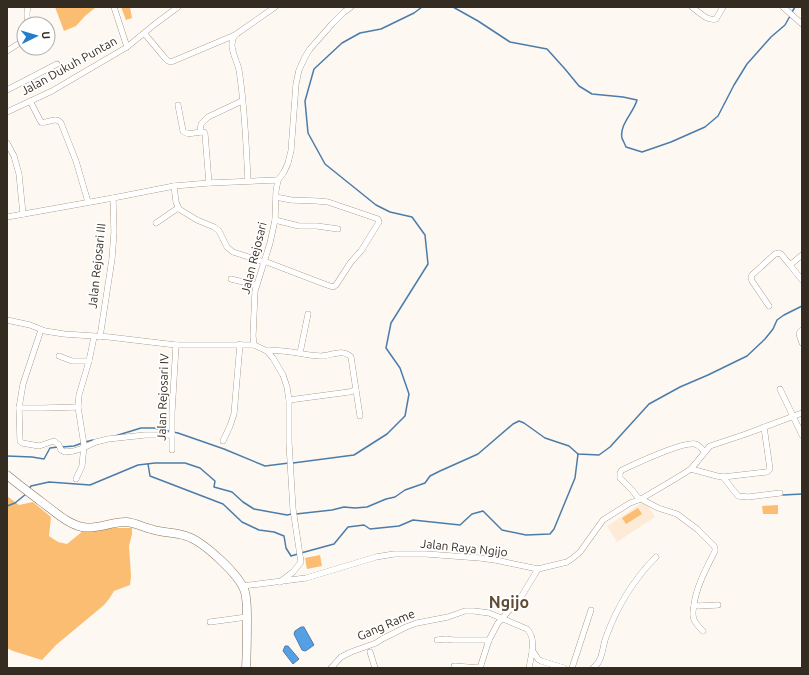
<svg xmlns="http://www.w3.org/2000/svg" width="809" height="675" font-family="Ubuntu,sans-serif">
  <rect width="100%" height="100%" fill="#fdf8f2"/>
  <polygon fill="#fdebd7" points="645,501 655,517 617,542 607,526"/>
  <g fill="#fabd71">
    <polygon points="55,7 96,7 85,16 76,26 64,31"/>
    <polygon points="121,7 130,7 132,18 126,20"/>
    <polygon points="7,496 19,505 33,502 51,517 49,536 58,542 67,544 83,531 104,528 132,528 132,534 129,546 131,576 130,585 114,591 109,599 104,605 56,645 42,660 13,651 7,648"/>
    <polygon points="778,505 778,514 763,514 762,506"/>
    <polygon points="638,508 642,514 626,524 622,518"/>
    <polygon points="320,555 322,566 307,569 305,558"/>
  </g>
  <g fill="#559fe5" stroke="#4b7caa">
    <polygon points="301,627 304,627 305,629 314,645 307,650 305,651 302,650 294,634 295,631"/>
    <polygon points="285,646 288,646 299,659 293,664 283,651"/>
  </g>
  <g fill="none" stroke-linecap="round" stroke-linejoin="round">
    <g stroke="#4b7caa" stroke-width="1.5">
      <path d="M 453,7 L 478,21 L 510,42 L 547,49 L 565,69 L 579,86 L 592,94 L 623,97 L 637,100 C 634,112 619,125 622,138 C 623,141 625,144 626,147 L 642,152 L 671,142 L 705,127 L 718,116 L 734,85 L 747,64 L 771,37 L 785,25 L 790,16"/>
      <polyline points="792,12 795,7"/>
      <polyline points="115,436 141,428 154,428 178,433 224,449 265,466 289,463"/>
      <polyline points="85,442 93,440"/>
      <polyline points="62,447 74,446 82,443"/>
      <polyline points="7,456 32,457 44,459 50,448 58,447"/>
      <polyline points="293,463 354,455 387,434 405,416 409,394 400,368 386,348 391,323 428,264 425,235 412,217 390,212 376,205 325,164 308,133 305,101 314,69 342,43 360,33 381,29 414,13 422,7"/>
      <polyline points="148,464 150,476 223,504 242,522 259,530 274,532 284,536 286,548 291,556 298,554"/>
      <polyline points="29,489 31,486 49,482 90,485 138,465 155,463 185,463 200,468 215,481 214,487 232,492 243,502 254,509 287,515 292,514"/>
      <polyline points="783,495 802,494"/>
      <polyline points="7,506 15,503 26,494"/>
      <polyline points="296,514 332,510 344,507 355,508 367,507 386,499 395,497 405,490 425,483 430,476 440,471 478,454 513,424 519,421 524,423 545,438 569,446 578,454 599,455 610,447 649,404 680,387 708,375 747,356 765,339 773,329 777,320 784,315 802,306"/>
      <polyline points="301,553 334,544 348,527 364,525 370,529 399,526 413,520 460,525 472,514 483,511 502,530 526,535 550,534 554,529 575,478 578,454"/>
    </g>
    <defs>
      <g id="street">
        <path d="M 28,7 C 26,14 27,18 29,24"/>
        <path d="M 692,7 C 700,13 707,21 716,19 L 723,7"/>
        <polyline points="783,7 802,24"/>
        <polyline points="144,33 165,58 168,61 171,62 235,35"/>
        <polyline points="127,47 155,24 178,7"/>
        <polyline points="7,51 24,40"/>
        <polyline points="7,90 57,64"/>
        <path d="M 30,101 L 41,122 C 48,124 55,116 61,123 L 76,161 L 88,202"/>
        <path d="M 178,105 L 183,131 C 187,136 196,132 202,132 L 204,132 L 205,134 L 209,183"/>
        <polyline points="7,112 52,91 127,47 114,7"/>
        <polyline points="200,132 201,124 208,117 242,101"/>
        <polyline points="7,143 14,156 19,174 23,214"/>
        <path d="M 248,181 C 246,144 245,107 239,70 C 237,60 227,45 235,35 L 275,7"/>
        <polyline points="174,186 176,202 179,209 197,220 214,227 219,231 227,247 233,252 264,262"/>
        <polyline points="7,217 113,198 174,186 209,183 278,180"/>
        <polyline points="275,220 299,226 317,226 338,229"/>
        <polyline points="156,223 178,208"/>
        <polyline points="264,261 327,285 333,287 336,285 351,262 361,251 379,222 378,219 328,202 317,201 291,200 276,197"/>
        <polyline points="790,265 802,280"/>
        <polyline points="231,279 256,285"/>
        <polyline points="769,306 752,281 751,277 752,275 775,254 779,253 781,254 790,265 802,255"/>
        <polyline points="7,320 30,325 45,331 64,334 109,337 176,345 254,345"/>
        <polyline points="41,330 23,384 19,408 20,441 22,443 39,446 54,441 59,445 61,450 65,452 74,451 83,448 96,442 108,439 145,435 172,435"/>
        <polyline points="802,330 800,332 799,334 802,343"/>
        <polyline points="100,337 112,259 114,232 113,198"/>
        <path d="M 267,351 C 285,348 303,356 321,356 C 330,356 343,348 351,357 L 356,390 L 349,392 L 289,400"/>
        <polyline points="300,353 308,314"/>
        <polyline points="59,356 72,361 89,361"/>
        <polyline points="780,389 802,435"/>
        <polyline points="356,390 360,416"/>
        <polyline points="19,408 44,408 78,407"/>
        <polyline points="223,441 230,426 234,414 240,344"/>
        <polyline points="172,450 172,412 176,345"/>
        <polyline points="691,469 717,476 723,477 767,472 770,469 764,427"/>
        <polyline points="723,477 738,496 748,497 780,493"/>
        <polyline points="76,479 82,466 84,445 78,407 79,395 89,361 94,337"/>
        <path d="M 639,499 L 632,490 L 620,478 L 620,473 L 622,470 C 635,464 683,441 695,444 C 699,445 702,449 705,452"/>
        <path d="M 641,499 L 658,508 L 677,514 L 697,529 L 714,546 L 715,548 L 715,551 C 707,567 696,587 694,605 L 698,606 L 718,605"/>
        <polyline points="280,582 293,572 301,562 293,509 289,443 289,400 287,387 283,375 273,358 267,351 254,345 253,336 255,291 270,243 275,220 276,191 278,180 284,172 288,163 291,151 296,84 299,70 305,57 310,49 332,24 344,12 351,7"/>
        <polyline points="243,586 306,578 376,557 394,554 426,554 480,558 495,560 538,569 567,562 573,558 580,552 603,520 630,503 641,499 675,479 691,469 710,446 746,434 802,413"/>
        <path d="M 694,605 C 691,618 694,622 703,631"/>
        <polyline points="210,622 247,617"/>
        <polyline points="437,640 446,639 453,640 489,640"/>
        <polyline points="532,650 538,659 541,661 564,668"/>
        <polyline points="370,652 375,668"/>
        <polyline points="454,666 480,668"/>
        <path d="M 331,668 L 341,657 L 351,652 L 376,643 L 382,639 L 406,627 L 417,623 L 448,617 L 465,611 L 474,611 L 489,613 L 527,629 C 537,639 531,656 529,668"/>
        <polyline points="480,668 489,640 498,623 521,597 538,569"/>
        <polyline points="572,668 591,610"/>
        <path d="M 593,668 C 603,661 602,648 606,637 C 617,607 633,580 656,557"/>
      </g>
      <path id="secondary" d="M 7,475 C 19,485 31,494 43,503 C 55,512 68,524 82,527 C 97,530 112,521 127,522 C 135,523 143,527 151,529 C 162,533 175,532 186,536 C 203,541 240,575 245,592 C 247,600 247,608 247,616 C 247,633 247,651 246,668"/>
    </defs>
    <use href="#street" stroke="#8b755c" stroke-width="6"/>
    <use href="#secondary" stroke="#8b755c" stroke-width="9"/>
    <use href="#street" stroke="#fff" stroke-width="5.5"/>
    <use href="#secondary" stroke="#fff" stroke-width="8"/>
  </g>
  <g text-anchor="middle" stroke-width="3.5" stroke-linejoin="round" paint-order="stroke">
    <g font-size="12" fill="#342b21" stroke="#fff">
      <text transform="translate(69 66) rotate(-29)" y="4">Jalan Dukuh Puntan</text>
      <text transform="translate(254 258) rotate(-76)" y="4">Jalan Rejosari</text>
      <text transform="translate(97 266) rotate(-84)" y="4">Jalan Rejosari III</text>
      <text transform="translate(163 397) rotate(-88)" y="4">Jalan Rejosari IV</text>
      <text transform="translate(464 548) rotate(6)" y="4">Jalan Raya Ngijo</text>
      <text transform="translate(386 625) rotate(-23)" y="4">Gang Rame</text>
    </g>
    <g font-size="16" font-weight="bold" fill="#5f4c34" stroke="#fff">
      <text x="509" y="608">Ngijo</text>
    </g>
  </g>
  <rect width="809" height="675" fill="none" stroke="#342b21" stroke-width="16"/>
  <g transform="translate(36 36) rotate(85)"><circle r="19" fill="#ffffff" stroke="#aeaaa6"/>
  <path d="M0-3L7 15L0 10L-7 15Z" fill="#227ecb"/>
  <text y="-6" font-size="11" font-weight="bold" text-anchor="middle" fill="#342b21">U</text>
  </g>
</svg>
